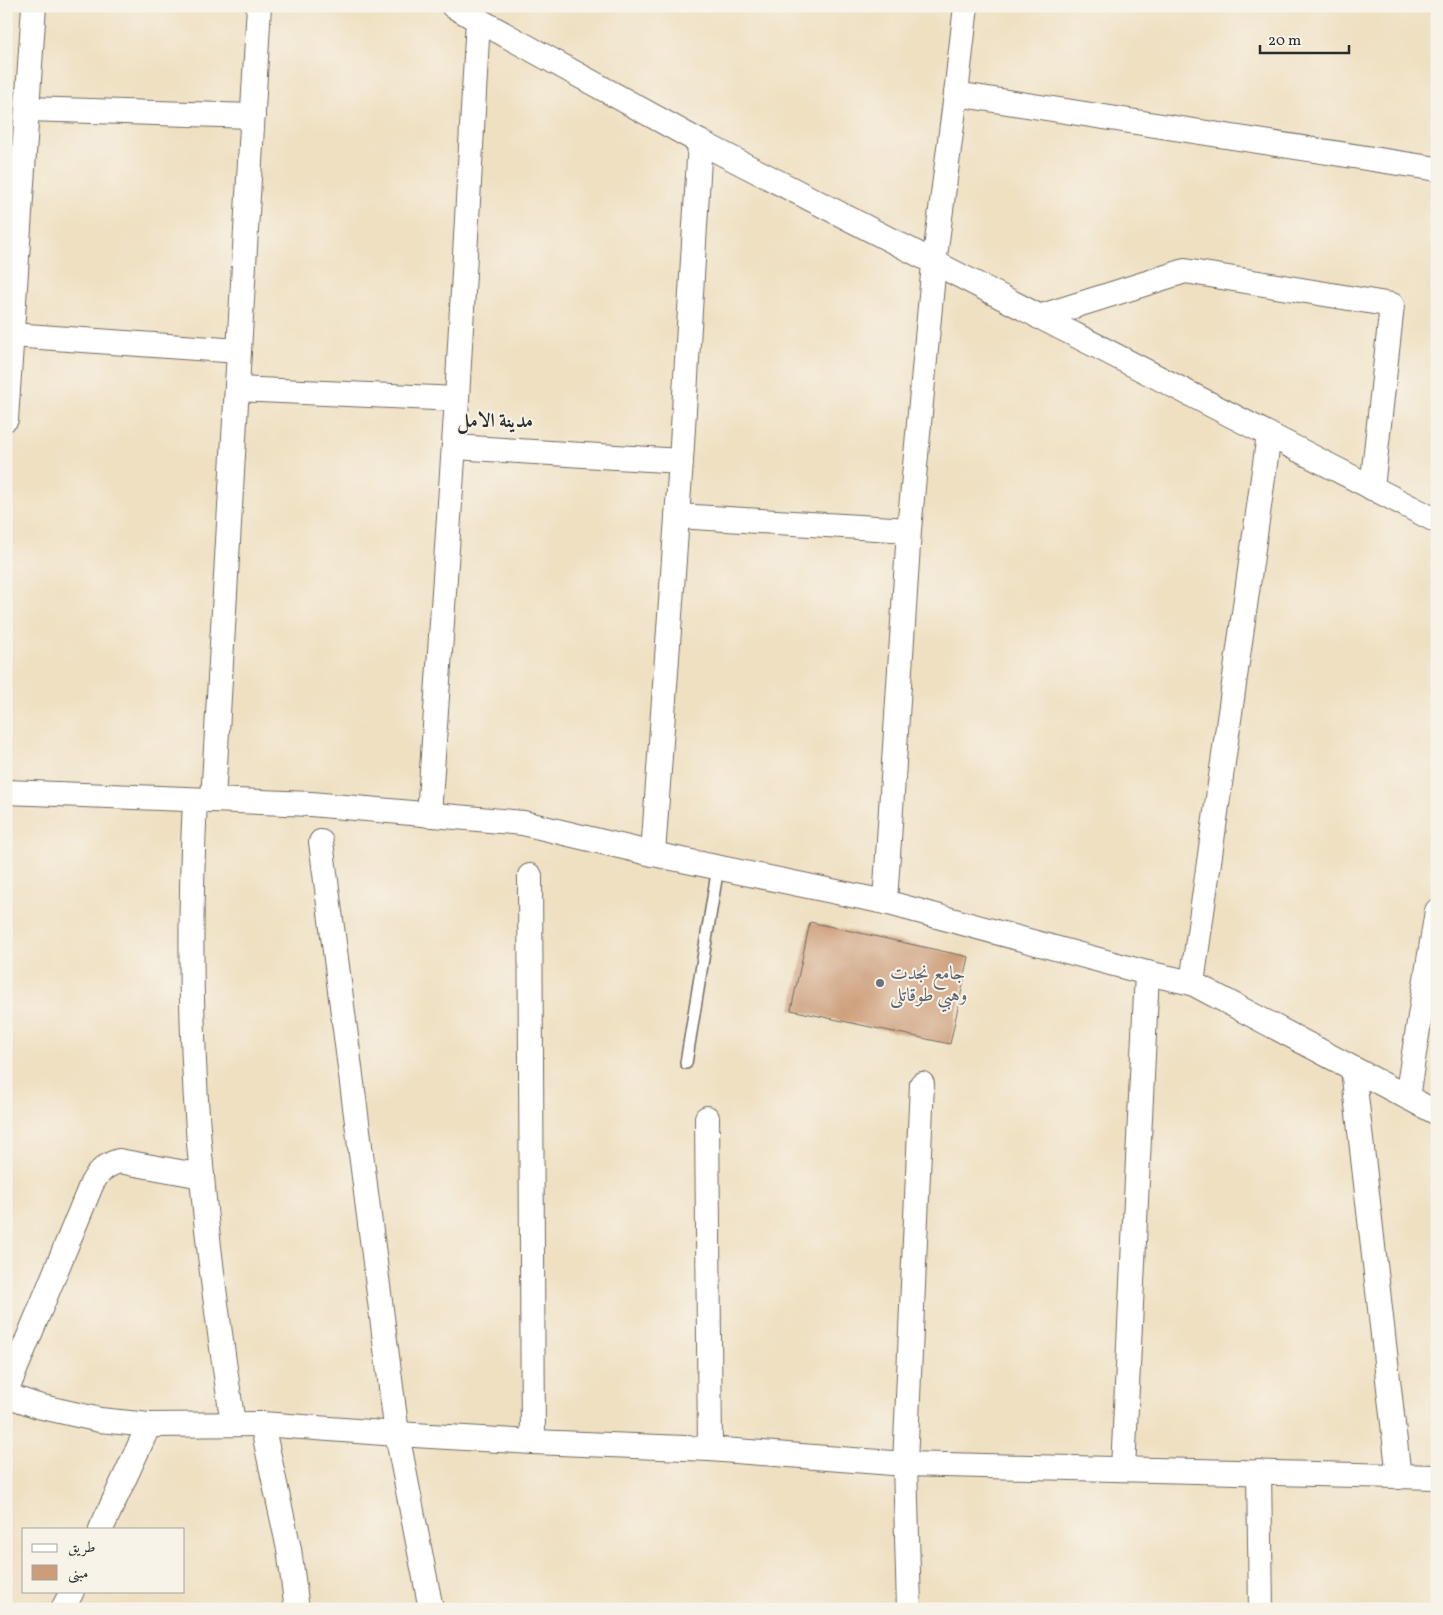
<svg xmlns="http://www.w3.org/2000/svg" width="1443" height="1615" font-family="Vollkorn,Amiri,serif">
  <rect width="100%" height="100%" fill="#f7f3e8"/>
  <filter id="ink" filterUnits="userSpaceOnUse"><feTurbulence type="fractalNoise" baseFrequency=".02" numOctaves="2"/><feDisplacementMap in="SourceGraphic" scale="10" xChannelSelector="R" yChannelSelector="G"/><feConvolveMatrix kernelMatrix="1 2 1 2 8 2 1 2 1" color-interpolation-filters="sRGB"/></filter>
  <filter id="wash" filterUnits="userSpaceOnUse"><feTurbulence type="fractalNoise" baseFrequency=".0096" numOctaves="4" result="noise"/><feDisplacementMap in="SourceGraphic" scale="20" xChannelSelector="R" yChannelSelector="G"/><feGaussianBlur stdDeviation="1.12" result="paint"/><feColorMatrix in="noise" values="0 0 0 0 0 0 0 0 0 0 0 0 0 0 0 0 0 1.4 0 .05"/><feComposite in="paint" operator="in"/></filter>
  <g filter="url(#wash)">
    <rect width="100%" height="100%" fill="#efe0c2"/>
    <g id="blocks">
      <polygon fill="#cd9d79" points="810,922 969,957 950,1044 791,1010"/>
    </g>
  </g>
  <g filter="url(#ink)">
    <use href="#blocks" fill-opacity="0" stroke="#706a60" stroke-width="1"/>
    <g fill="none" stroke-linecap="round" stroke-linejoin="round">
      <defs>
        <polyline id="service" points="686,1063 718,867"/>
        <g id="minor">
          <polyline points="453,6 700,142 1437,521"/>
          <polyline points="956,94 1437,169"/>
          <polyline points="27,109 253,116"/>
          <polyline points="1039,317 1185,271 1392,305 1372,488"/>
          <polyline points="12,335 239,351"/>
          <polyline points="237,389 457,399"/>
          <polyline points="6,419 34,6"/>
          <polyline points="454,447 681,461"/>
          <polyline points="677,516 909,530"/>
          <polyline points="6,792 311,804 523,823 653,854 885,902 1147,973 1192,983 1437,1113"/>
          <path d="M 195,800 C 189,925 190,1052 202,1177 C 209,1260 221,1342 233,1424"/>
          <polyline points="213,800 259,6"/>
          <polyline points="429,815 457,399 478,20"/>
          <polyline points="321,842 397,1434 431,1609"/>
          <polyline points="653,854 681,461 700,142"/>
          <polyline points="530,876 533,1442"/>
          <polyline points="885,902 909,530 934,264 956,94 966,6"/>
          <polyline points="1192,983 1269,435"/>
          <polyline points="1353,1069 1399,1477"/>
          <polyline points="1407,1097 1437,911"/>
          <polyline points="707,1118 710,1449"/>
          <path d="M 6,1392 L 92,1183 C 99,1171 106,1165 119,1161 L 202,1176"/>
          <polyline points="6,1395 38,1406 100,1420 149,1425 262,1424 397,1434 533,1442 710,1449 905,1464 1437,1477"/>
          <polyline points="262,1424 289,1549 297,1609"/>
          <polyline points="1123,1469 1147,973"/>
          <polyline points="1259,1472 1261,1609"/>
          <polyline points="101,1529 149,1425"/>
          <polyline points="63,1609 72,1591"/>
          <polyline points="909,1609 905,1464 922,1084"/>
        </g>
      </defs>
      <use href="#service" stroke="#706a60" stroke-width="14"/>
      <use href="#minor" stroke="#706a60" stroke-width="26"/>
      <use href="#service" stroke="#fff" stroke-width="11"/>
      <use href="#minor" stroke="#fff" stroke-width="24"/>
    </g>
  </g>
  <circle fill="#6b7280" stroke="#f7f3e8" stroke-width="2" cx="880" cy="983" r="5"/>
  <g text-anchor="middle" stroke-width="4" stroke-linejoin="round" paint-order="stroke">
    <g font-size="19" fill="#5b616d" stroke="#f7f3e8" text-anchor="start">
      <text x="890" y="979">جامع نجدت<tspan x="890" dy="22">وهبي طوقاتلى</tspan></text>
    </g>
    <g font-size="20" font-weight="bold" fill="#2b2b2b" stroke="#f7f3e8">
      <text x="495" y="427">مدينة الامل</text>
    </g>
  </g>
  <rect width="1443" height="1615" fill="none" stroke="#f7f3e8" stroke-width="25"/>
  <rect x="22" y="1528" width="162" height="65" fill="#f7f3e8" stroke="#a5a39c"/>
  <rect x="32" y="1544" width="25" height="8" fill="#ffffff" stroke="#a5a39c"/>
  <text x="68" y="1552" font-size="15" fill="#2b2b2b">طريق</text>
  <rect x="32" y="1565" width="25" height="15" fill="#cd9d79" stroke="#a5a39c"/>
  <text x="68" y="1578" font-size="15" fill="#2b2b2b">مبنى</text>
  <path d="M1260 45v8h89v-8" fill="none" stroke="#2b2b2b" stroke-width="2.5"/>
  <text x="1268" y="45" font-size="15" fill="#2b2b2b" stroke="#f7f3e8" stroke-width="4" paint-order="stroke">20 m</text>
</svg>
